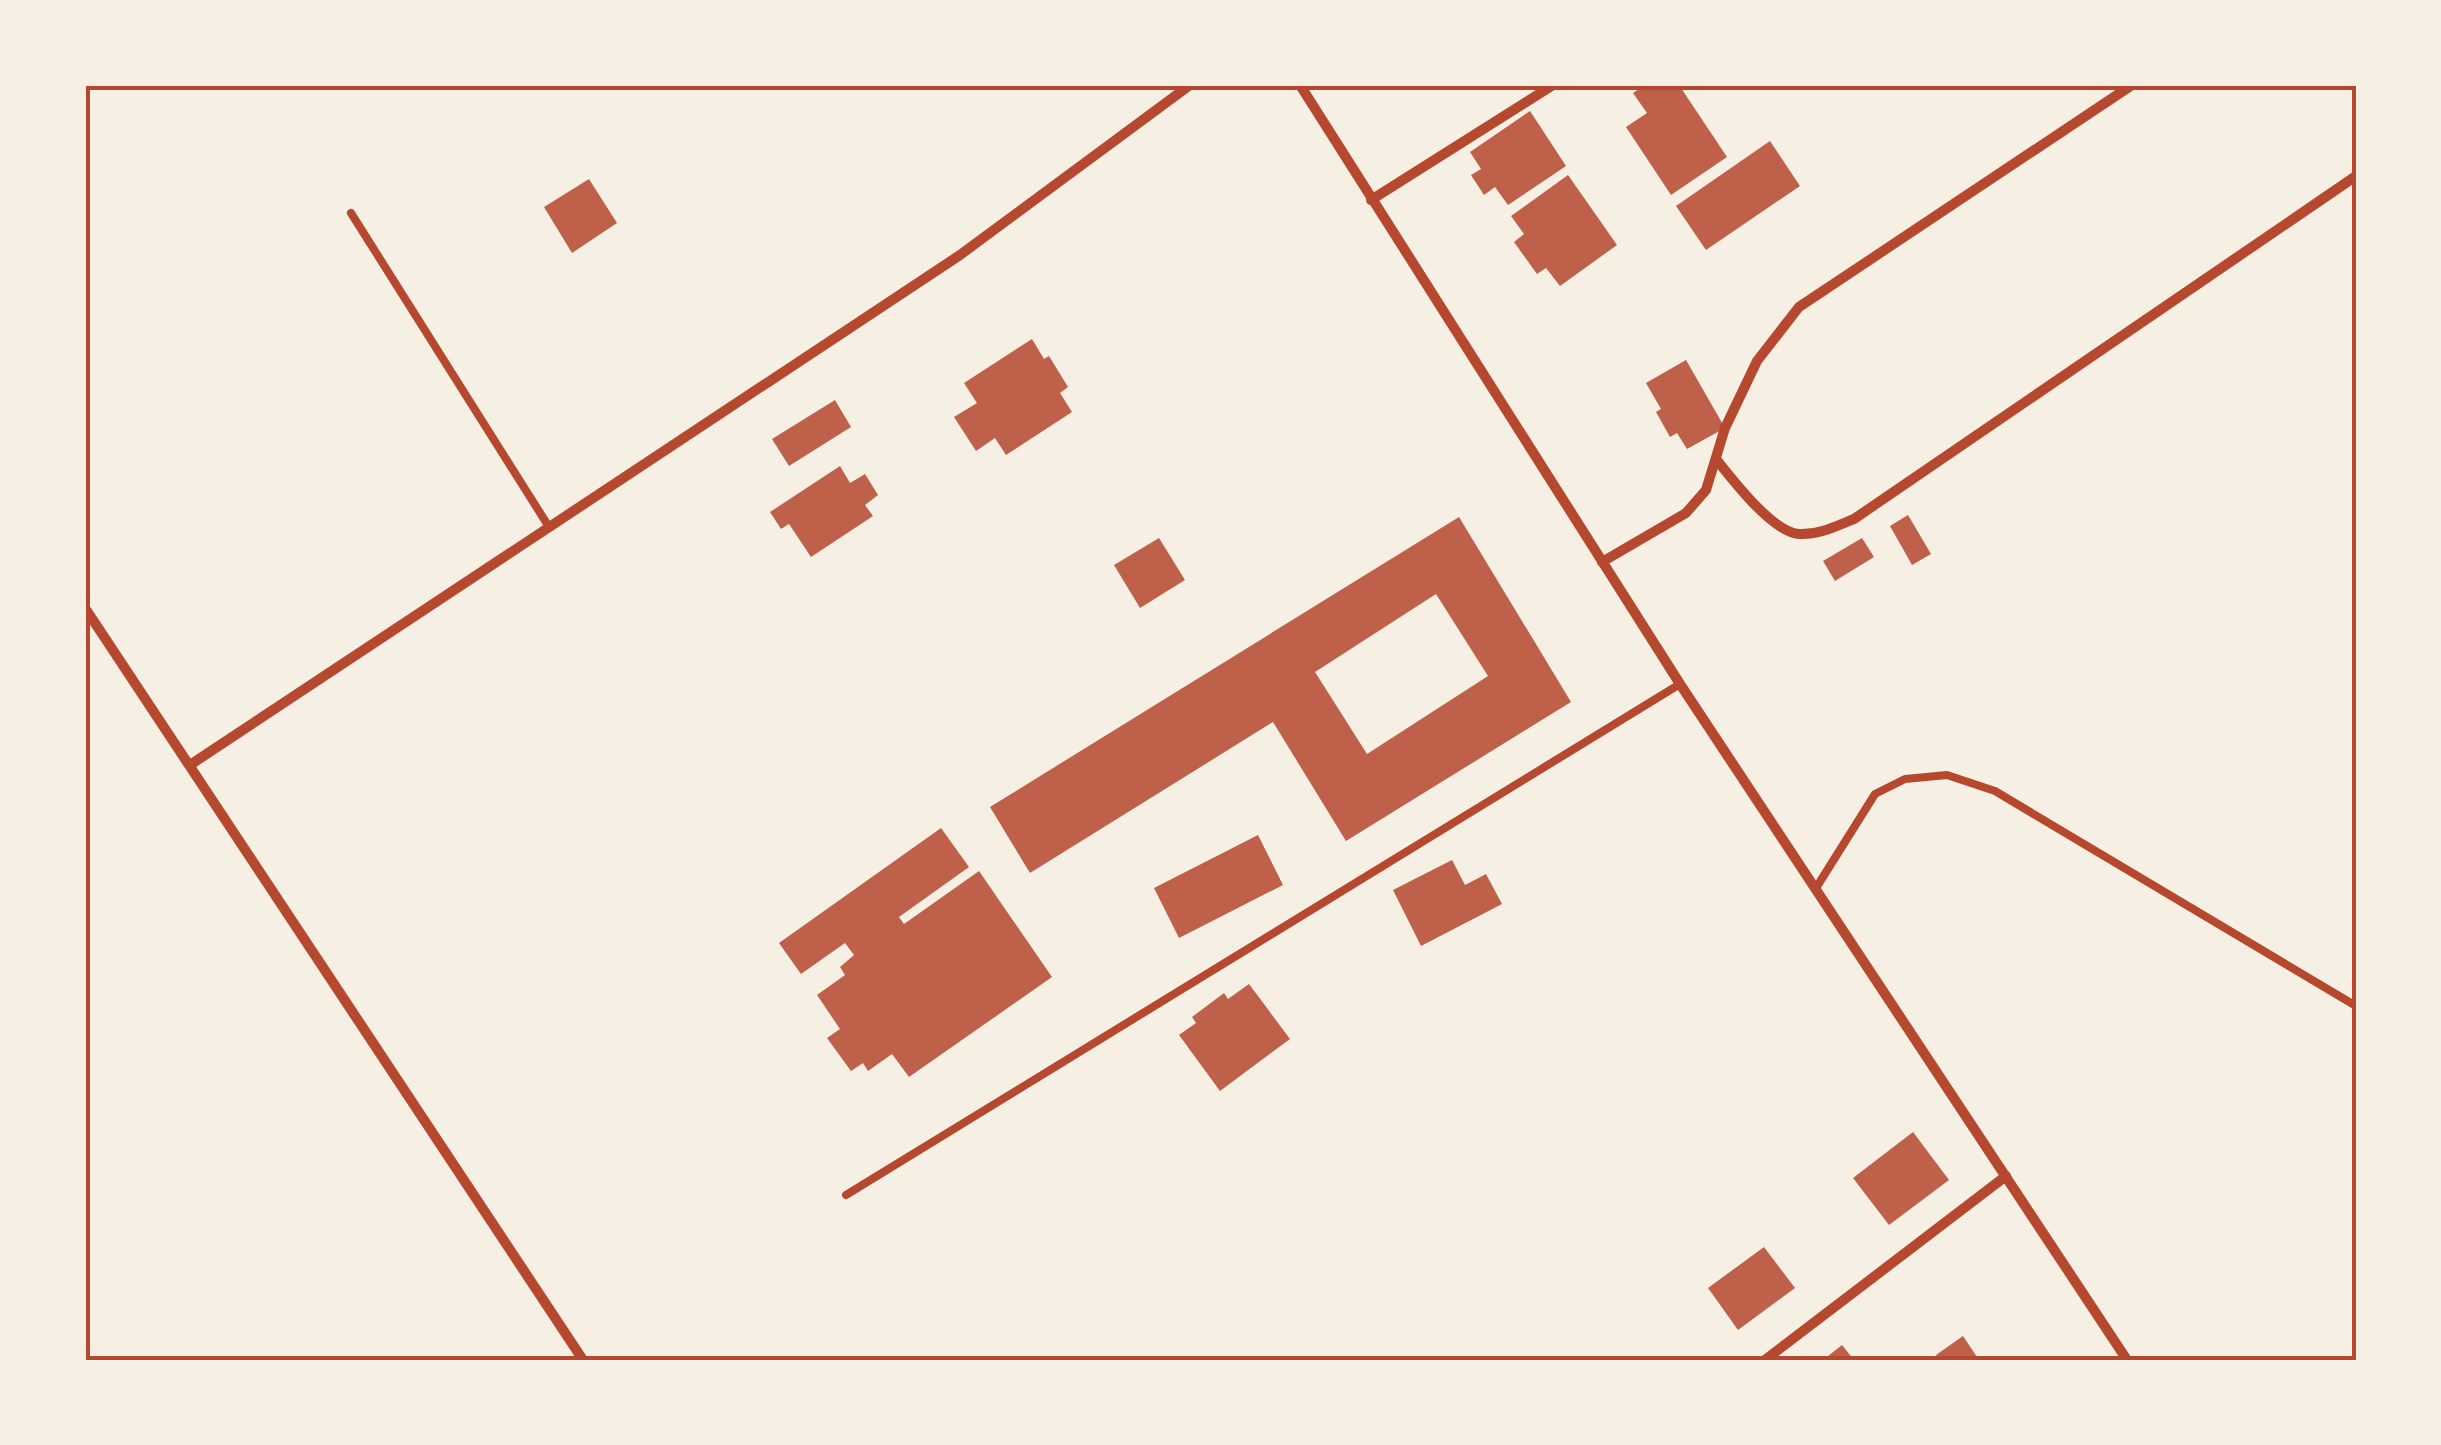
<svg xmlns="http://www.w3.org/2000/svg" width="2441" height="1445" font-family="'Zilla Slab',serif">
  <rect width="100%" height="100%" fill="#f6efe4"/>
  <g fill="#bf614a" fill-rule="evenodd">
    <polygon points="1645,85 1679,85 1727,157 1671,195 1626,127 1647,113 1633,93"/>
    <polygon points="1530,111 1566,166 1508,205 1495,187 1484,195 1471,175 1481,169 1470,152"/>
    <polygon points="1770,141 1800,186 1706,250 1676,206"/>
    <polygon points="1568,175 1617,245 1560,286 1546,268 1537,274 1514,242 1524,234 1511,216"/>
    <polygon points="589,179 617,223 572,253 544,207"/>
    <polygon points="1032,339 1044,359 1049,356 1068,387 1060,393 1072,412 1006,455 995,438 976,451 954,417 977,403 964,383"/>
    <polygon points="1686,360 1725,428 1687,449 1677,433 1670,437 1656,412 1661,409 1646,383"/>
    <polygon points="835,400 851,427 789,466 772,439"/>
    <polygon points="840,466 850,483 865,474 878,495 865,505 873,516 811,557 789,524 781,529 770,512"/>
    <polygon points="1908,515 1931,554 1912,565 1890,526"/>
    <path d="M 1459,517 L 1571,702 L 1346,841 L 1273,722 L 1030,873 L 990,807 ZM 1436,594 L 1488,676 L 1367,754 L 1315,672 Z"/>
    <polygon points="1159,538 1185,580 1140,608 1114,565"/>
    <polygon points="1862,538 1874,557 1835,581 1823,561"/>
    <polygon points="941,828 969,867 899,917 904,924 979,871 1052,977 909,1077 892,1054 868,1071 863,1063 851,1071 827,1038 840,1029 817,995 845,975 840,967 854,955 845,943 801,974 779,943"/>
    <polygon points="1258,835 1283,885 1179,938 1154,888"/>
    <polygon points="1452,860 1465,885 1486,874 1502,904 1421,946 1393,890"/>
    <polygon points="1249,984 1290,1039 1220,1091 1179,1035 1196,1023 1192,1017 1224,993 1228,999"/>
    <polygon points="1913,1132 1949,1180 1889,1225 1853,1178"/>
    <polygon points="1764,1247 1795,1288 1738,1330 1708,1288"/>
    <polygon points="1963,1336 1979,1360 1939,1360 1936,1355"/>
    <polygon points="1842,1345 1854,1360 1823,1360"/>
  </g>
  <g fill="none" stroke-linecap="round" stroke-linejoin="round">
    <g stroke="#b5482f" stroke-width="8">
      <polyline points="351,213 549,527"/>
      <polyline points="1816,888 1875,794 1905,779 1947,775 1995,791 2356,1006"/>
      <polyline points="846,1195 1680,684"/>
    </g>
    <g stroke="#b5482f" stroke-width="10">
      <polyline points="1300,85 1680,684 2127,1360"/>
      <polyline points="1371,200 1553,85"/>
      <path d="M 1716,459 C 1733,480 1772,532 1799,534 C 1819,535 1836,526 1854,519 L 2356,176"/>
      <polyline points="1602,562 1686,513 1706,490 1725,428 1757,361 1799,307 2132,85"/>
      <polyline points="85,608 583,1360"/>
      <polyline points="190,765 960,255 1190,85"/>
      <polyline points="1765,1360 2006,1176"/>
    </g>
  </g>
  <rect width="2441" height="1445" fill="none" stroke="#f6efe4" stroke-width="175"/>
  <rect x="88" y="88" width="2266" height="1270" fill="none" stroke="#b5482f" stroke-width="4"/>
</svg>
